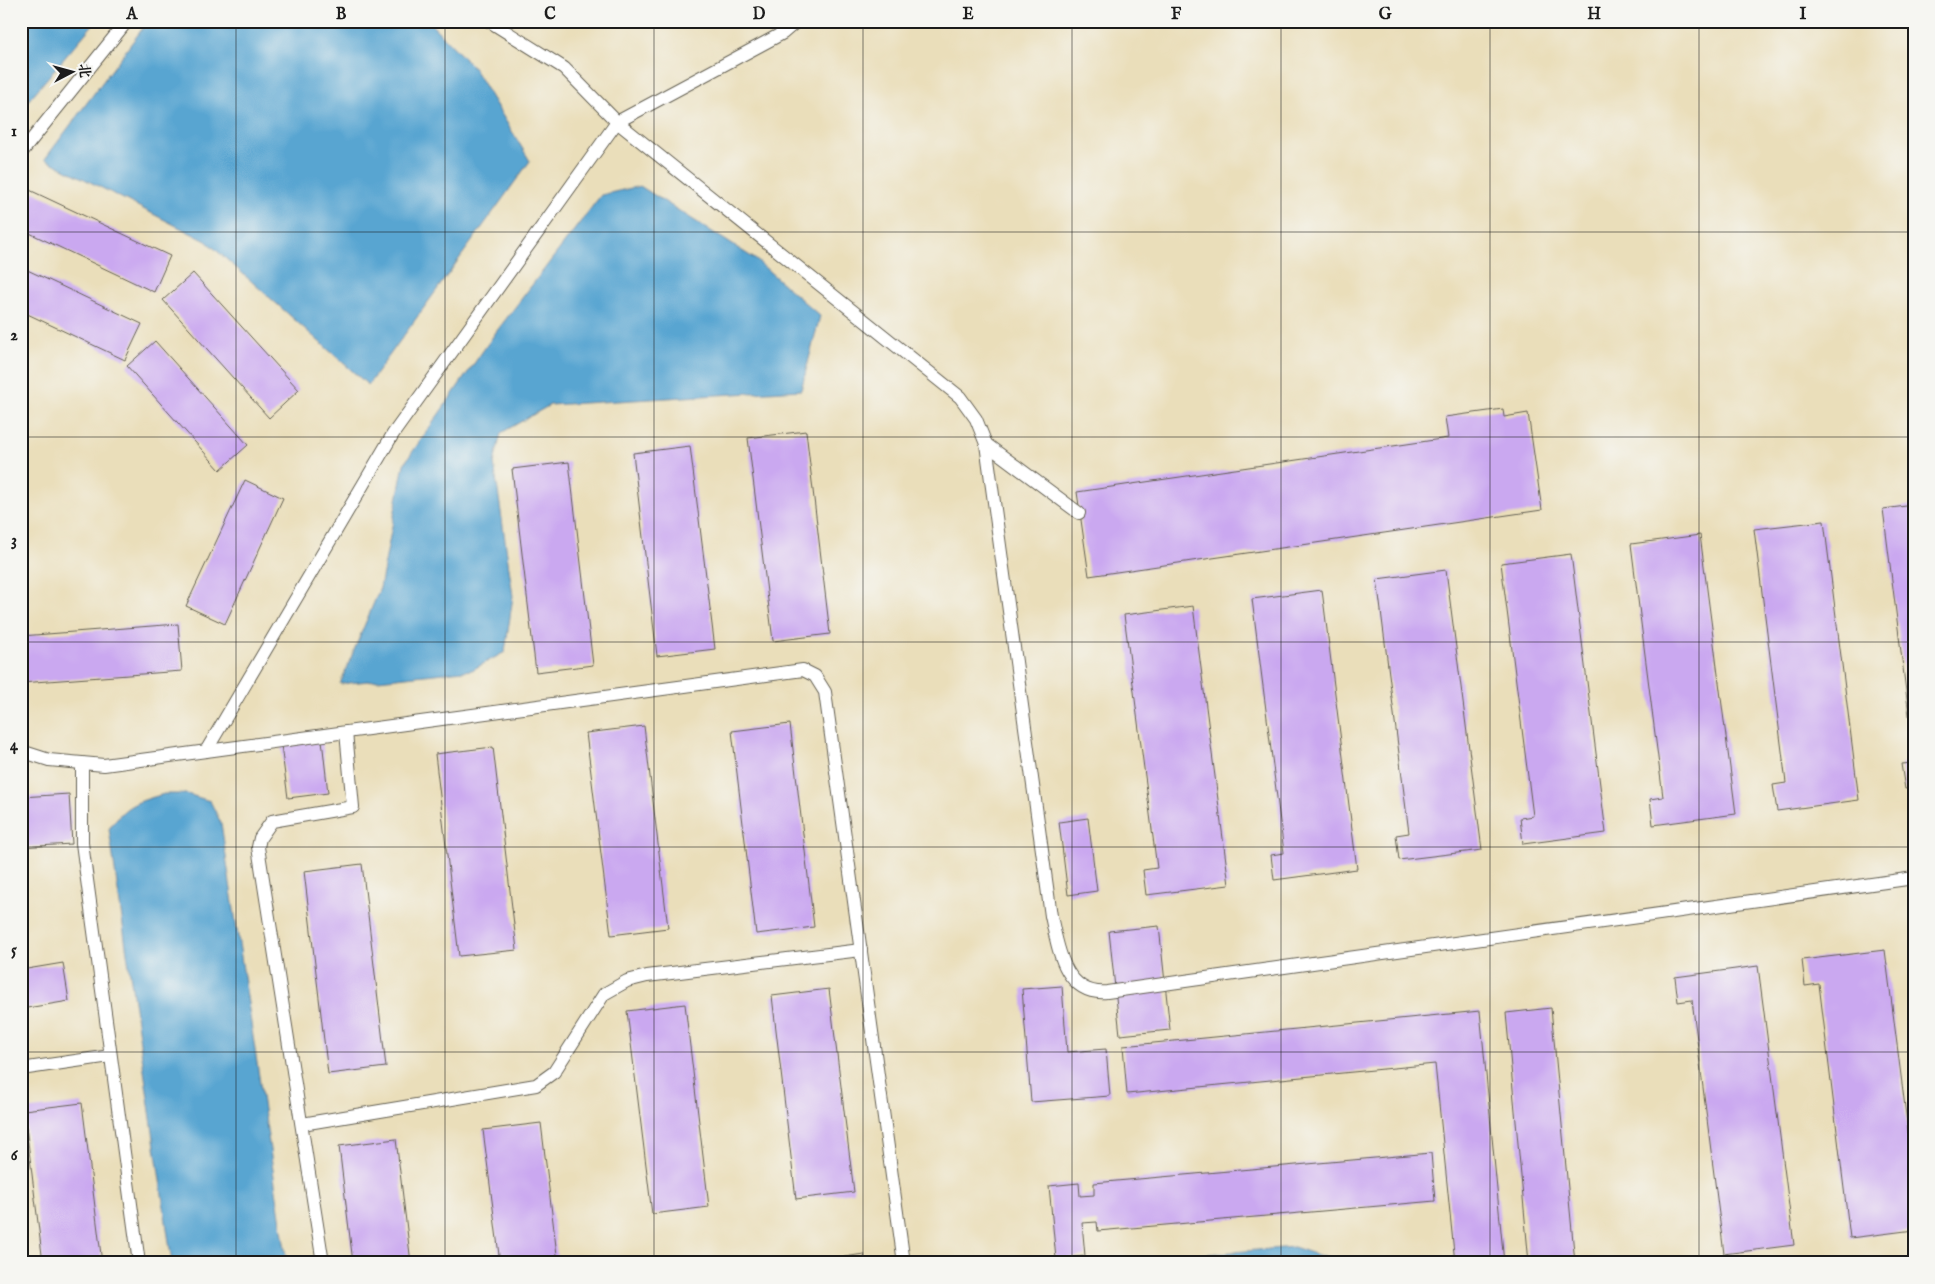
<svg xmlns="http://www.w3.org/2000/svg" width="1935" height="1284" font-family="'IM FELL English','Noto Serif SC',serif">
  <rect width="100%" height="100%" fill="#f6f6f2"/>
  <filter id="ink" filterUnits="userSpaceOnUse"><feTurbulence type="fractalNoise" baseFrequency=".02" numOctaves="2"/><feDisplacementMap in="SourceGraphic" scale="10" xChannelSelector="R" yChannelSelector="G"/><feConvolveMatrix kernelMatrix="1 2 1 2 8 2 1 2 1" color-interpolation-filters="sRGB"/></filter>
  <filter id="wash" filterUnits="userSpaceOnUse"><feTurbulence type="fractalNoise" baseFrequency=".0096" numOctaves="4" result="noise"/><feDisplacementMap in="SourceGraphic" scale="20" xChannelSelector="R" yChannelSelector="G"/><feGaussianBlur stdDeviation="1.12" result="paint"/><feColorMatrix in="noise" values="0 0 0 0 0 0 0 0 0 0 0 0 0 0 0 0 0 1.4 0 .05"/><feComposite in="paint" operator="in"/></filter>
  <g filter="url(#wash)">
    <rect width="100%" height="100%" fill="#eadeba"/>
    <g fill="#58a5d1" stroke="#3a6076">
      <polygon points="21,21 96,21 21,109"/>
      <polygon points="148,21 428,21 473,67 530,161 368,385 206,241 45,159"/>
      <polygon points="640,186 755,259 820,316 801,390 550,405 501,433 494,463 513,596 505,652 472,670 340,684 380,588 404,464 496,332 601,195"/>
      <path d="M 164,794 L 187,794 L 210,801 L 221,823 L 287,1263 L 172,1263 L 109,829 C 125,804 137,802 164,794 Z"/>
      <polygon points="1294,1247 1342,1263 1136,1263 1147,1259"/>
    </g>
    <g id="blocks">
      <g fill="#caa8f0">
        <polygon points="21,186 170,256 154,292 21,229"/>
        <polygon points="21,267 142,324 125,360 21,311"/>
        <polygon points="193,273 299,390 269,418 163,300"/>
        <polygon points="155,341 248,445 220,470 127,366"/>
        <polygon points="1503,409 1504,417 1528,413 1542,510 1089,576 1077,492 1448,438 1445,417"/>
        <polygon points="806,431 830,634 773,641 748,438"/>
        <polygon points="690,446 715,649 657,656 633,453"/>
        <polygon points="569,462 593,665 536,672 512,469"/>
        <polygon points="245,480 283,498 225,624 186,606"/>
        <polygon points="1914,505 1914,747 1913,747 1883,509"/>
        <polygon points="1824,521 1859,800 1777,811 1773,785 1786,783 1754,529"/>
        <polygon points="1700,535 1736,814 1653,825 1650,799 1663,797 1631,544"/>
        <polygon points="1571,554 1606,833 1523,844 1520,818 1533,816 1501,563"/>
        <polygon points="1446,570 1482,850 1399,860 1396,835 1409,833 1377,579"/>
        <polygon points="1322,590 1357,869 1274,880 1271,855 1284,853 1252,599"/>
        <polygon points="1193,606 1229,885 1146,895 1143,870 1157,868 1124,615"/>
        <polygon points="178,624 182,671 21,683 21,636"/>
        <polygon points="790,724 814,927 756,934 732,731"/>
        <polygon points="644,726 668,928 611,935 586,733"/>
        <polygon points="322,740 328,793 288,798 281,745"/>
        <polygon points="493,747 517,950 459,956 435,754"/>
        <polygon points="1914,763 1914,788 1905,789 1901,764"/>
        <polygon points="69,794 72,844 21,847 21,797"/>
        <polygon points="1088,818 1097,891 1068,895 1059,822"/>
        <polygon points="362,864 386,1067 328,1074 304,871"/>
        <polygon points="1159,926 1170,1030 1120,1035 1109,931"/>
        <polygon points="1885,950 1914,1178 1914,1230 1850,1238 1819,984 1805,986 1802,960"/>
        <polygon points="63,963 69,1001 21,1009 21,970"/>
        <polygon points="1758,966 1794,1245 1724,1254 1692,1000 1678,1002 1675,977"/>
        <polygon points="1062,986 1067,1052 1106,1049 1110,1096 1031,1102 1022,989"/>
        <polygon points="829,989 854,1192 796,1199 772,996"/>
        <polygon points="685,1004 709,1207 652,1214 627,1011"/>
        <polygon points="1551,1008 1575,1263 1529,1263 1506,1013"/>
        <polygon points="1480,1011 1504,1263 1455,1263 1435,1064 1127,1094 1123,1046"/>
        <polygon points="82,1103 102,1263 43,1263 24,1110"/>
        <polygon points="541,1123 558,1263 500,1263 483,1130"/>
        <polygon points="396,1139 411,1263 353,1263 339,1146"/>
        <polygon points="1431,1153 1435,1201 1098,1231 1097,1222 1082,1223 1085,1256 1056,1259 1049,1186 1079,1183 1080,1196 1094,1195 1094,1183"/>
        <polygon points="864,1254 865,1263 811,1263 811,1262"/>
      </g>
    </g>
  </g>
  <g filter="url(#ink)">
    <use href="#blocks" fill-opacity="0" stroke="#646053" stroke-width="1"/>
    <g fill="none" stroke-linecap="round" stroke-linejoin="round">
      <defs>
        <g id="lane">
          <path d="M 489,21 L 564,68 L 617,122 L 960,397 L 976,419 L 986,444 L 1051,916 C 1058,947 1064,996 1107,992 L 1914,878"/>
          <polyline points="21,153 127,21"/>
          <polyline points="986,444 1079,513"/>
          <polyline points="21,751 49,760 104,765 803,670 815,676 825,692 904,1263"/>
          <polyline points="206,751 393,434 617,122 783,33 797,21"/>
          <polyline points="82,763 82,843 139,1263"/>
          <polyline points="21,1069 110,1056"/>
          <polyline points="302,1124 536,1085 554,1072 604,994 627,981 647,976 861,950"/>
          <polyline points="323,1263 258,847 260,838 272,821 353,807 346,732"/>
        </g>
      </defs>
      <use href="#lane" stroke="#646053" stroke-width="14"/>
      <use href="#lane" stroke="#fff" stroke-width="12"/>
    </g>
  </g>
  <path fill="none" stroke="#1c1c1c" stroke-width="1" stroke-opacity="0.55" d="M 236,21 L 236,1263M 445,21 L 445,1263M 654,21 L 654,1263M 863,21 L 863,1263M 1072,21 L 1072,1263M 1281,21 L 1281,1263M 1490,21 L 1490,1263M 1699,21 L 1699,1263M 21,232 L 1914,232M 21,437 L 1914,437M 21,642 L 1914,642M 21,847 L 1914,847M 21,1052 L 1914,1052"/>
  <rect width="1935" height="1284" fill="none" stroke="#f6f6f2" stroke-width="55"/>
  <g transform="translate(72 72) rotate(84)" stroke="#f6f6f2" stroke-width="4" paint-order="stroke">
  <path d="M0-4L9 19L0 12L-9 19Z" fill="#1c1c1c"/>
  <text y="-8" font-size="14" font-weight="bold" text-anchor="middle" fill="#1c1c1c">北</text>
  </g>
  <rect x="28" y="28" width="1880" height="1228" fill="none" stroke="#1c1c1c" stroke-width="2"/>
  <g font-size="16" text-anchor="middle" font-weight="bold" fill="#1c1c1c">
    <text x="132" y="19">A</text>
    <text x="341" y="19">B</text>
    <text x="550" y="19">C</text>
    <text x="759" y="19">D</text>
    <text x="968" y="19">E</text>
    <text x="1176" y="19">F</text>
    <text x="1385" y="19">G</text>
    <text x="1594" y="19">H</text>
    <text x="1803" y="19">I</text>
    <text x="14" y="136">1</text>
    <text x="14" y="340">2</text>
    <text x="14" y="545">3</text>
    <text x="14" y="750">4</text>
    <text x="14" y="955">5</text>
    <text x="14" y="1160">6</text>
  </g>
</svg>
